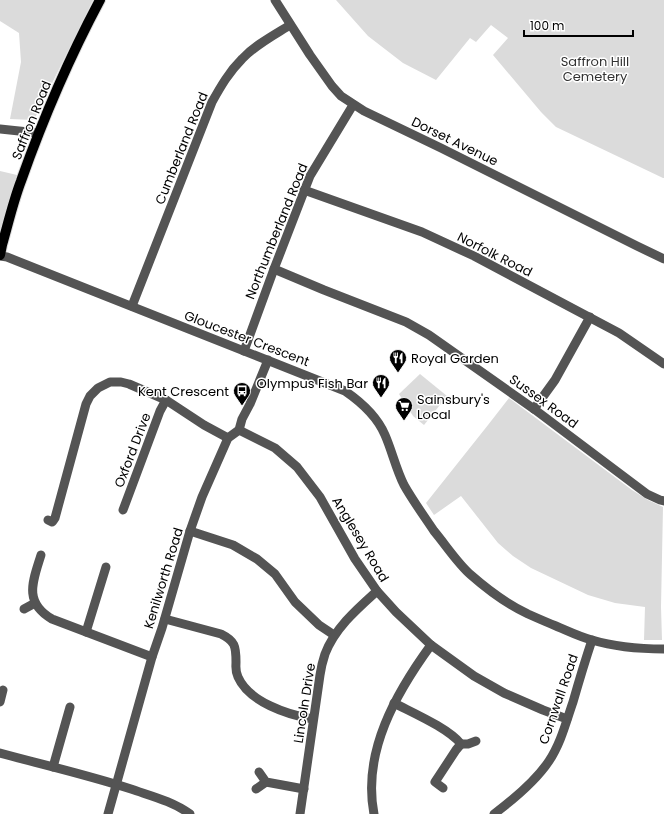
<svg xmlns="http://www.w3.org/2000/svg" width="664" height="814" font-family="Poppins,sans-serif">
  <rect width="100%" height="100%" fill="#fff"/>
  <g fill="#dbdbdb">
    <polygon points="0,0 93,0 34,120 10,119 21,62 19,33 0,21"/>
    <polygon points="336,0 664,0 664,178 663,178 556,127 541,112 493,55 508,38 491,25 476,42 470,38 436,80 403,63 368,36"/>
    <polygon points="0,171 17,175 0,231"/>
    <polygon points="420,374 447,396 424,425 413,416 399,394"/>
    <polygon points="509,398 632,490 648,500 663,507 661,607 662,640 644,640 645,607 615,603 588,595 531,568 513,556 498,543 461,496 434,515 426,503 488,425"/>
  </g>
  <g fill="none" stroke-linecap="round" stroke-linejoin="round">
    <defs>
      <path id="major" d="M 0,255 L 2,245 C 8,224 13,202 21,181 C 43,119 69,58 100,0"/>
    </defs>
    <use href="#major" stroke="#dbdbdb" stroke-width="12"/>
    <g stroke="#545454" stroke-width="9">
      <polyline points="275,0 310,55 332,86 341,96 364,111 441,148 637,246 664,259"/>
      <polyline points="0,129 38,133"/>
      <polyline points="304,190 422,232 474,256 602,324 619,333 664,364"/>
      <path d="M 0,256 L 7,257 L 345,391 C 361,402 377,416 385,435 C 392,451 396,469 404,485 C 413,501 424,516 434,531 C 445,544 458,564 471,575 C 488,590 507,604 528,614 C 537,618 546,622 556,626 C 568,631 580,637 592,640 C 615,647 640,649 664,649"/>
      <polyline points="274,269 324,290 406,322 429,335 534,409 647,494 660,500 664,501"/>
      <path d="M 132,306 L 212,102 C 221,86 229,72 242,59 C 255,45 274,35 290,25"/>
      <polyline points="244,351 274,269 310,176 353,105"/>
      <polyline points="534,409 555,380 590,317"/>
      <polyline points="239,430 275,448 297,467 320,497 355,559 377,591 396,612 431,645 474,676 504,693 543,710 567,719"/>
      <polyline points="123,510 160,411 166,400"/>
      <polyline points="48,520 52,522 53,521 55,518 86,404 90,396 98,388 110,382 121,382 129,384 166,400 204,425 228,438"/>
      <polyline points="190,531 233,545 257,559 275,574 295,602 319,625 334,635"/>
      <path d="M 41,555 C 33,581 23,602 52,619 L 152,657"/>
      <polyline points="24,609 35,603"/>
      <path d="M 165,619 L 221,634 C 235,641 236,646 236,662 C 236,667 235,671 238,677 C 249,702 288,715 313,719"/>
      <polyline points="86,632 106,567"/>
      <polyline points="0,702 3,690"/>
      <path d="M 394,703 C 413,713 448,728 461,744 L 456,750 L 435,782 L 443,788"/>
      <polyline points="461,744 468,744 476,741"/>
      <path d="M 0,753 C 44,765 88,775 131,789 C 151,796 172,801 190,814"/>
      <polyline points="53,767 70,707"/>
      <polyline points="259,772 266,782 304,789"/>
      <polyline points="256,789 266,782"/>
      <polyline points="108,814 152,657 162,628 190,531 202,497 228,438 239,430 242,419 250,404 268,360"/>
      <path d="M 300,814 L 320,675 C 321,668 323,660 325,654 C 335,628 357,609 377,591"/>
      <path d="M 374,814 C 362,752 396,693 431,645"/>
      <path d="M 494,814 C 514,799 535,782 549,761 C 561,743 566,722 573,702 C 579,681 585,661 592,640"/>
    </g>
    <use href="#major" stroke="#000" stroke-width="10"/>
  </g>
  <defs>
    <symbol id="restaurant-pin" viewBox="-11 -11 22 30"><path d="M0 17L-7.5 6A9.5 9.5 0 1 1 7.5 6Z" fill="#000" stroke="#fff"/><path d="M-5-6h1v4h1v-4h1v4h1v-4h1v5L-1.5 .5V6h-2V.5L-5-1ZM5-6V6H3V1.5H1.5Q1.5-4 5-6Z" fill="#fff"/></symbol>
    <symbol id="bus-pin" viewBox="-11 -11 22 30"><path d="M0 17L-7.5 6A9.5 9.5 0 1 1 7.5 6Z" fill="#000" stroke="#fff"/><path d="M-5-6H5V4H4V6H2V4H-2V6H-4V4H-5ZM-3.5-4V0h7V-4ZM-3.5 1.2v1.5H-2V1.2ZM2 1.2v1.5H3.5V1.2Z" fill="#fff"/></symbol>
    <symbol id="supermarket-pin" viewBox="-11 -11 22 30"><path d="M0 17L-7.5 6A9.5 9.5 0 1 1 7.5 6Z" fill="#000" stroke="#fff"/><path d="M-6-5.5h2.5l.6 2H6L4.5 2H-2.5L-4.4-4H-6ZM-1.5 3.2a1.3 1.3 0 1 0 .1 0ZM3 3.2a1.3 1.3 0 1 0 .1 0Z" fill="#fff"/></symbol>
  </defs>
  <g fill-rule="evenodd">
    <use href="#restaurant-pin" x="388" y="348" width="20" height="27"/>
    <use href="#restaurant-pin" x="371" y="373" width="20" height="27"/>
    <use href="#bus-pin" x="232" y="381" width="20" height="27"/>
    <use href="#supermarket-pin" x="394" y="396" width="20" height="27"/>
  </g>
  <g text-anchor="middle" stroke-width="3" stroke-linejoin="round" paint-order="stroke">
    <g font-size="13" fill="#323232" stroke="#fff">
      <text x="595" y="66">Saffron Hill<tspan x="595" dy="15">Cemetery</tspan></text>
    </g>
    <g font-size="13" fill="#000" stroke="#fff">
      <text transform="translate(31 120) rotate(-68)" y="5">Saffron Road</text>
      <text transform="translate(455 141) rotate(26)" y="5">Dorset Avenue</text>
      <text transform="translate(181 148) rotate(-68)" y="5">Cumberland Road</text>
      <text transform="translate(276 231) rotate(-68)" y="5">Northumberland Road</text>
      <text transform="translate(495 254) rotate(27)" y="5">Norfolk Road</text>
      <text transform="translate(247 338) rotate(21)" y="5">Gloucester Crescent</text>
      <text transform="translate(544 401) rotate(36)" y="5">Sussex Road</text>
      <text transform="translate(132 450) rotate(-69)" y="5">Oxford Drive</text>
      <text transform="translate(361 539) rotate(59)" y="5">Anglesey Road</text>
      <text transform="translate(163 578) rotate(-73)" y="5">Kenilworth Road</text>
      <text transform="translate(558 699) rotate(-71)" y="5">Cornwall Road</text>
      <text transform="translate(304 703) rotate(-81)" y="5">Lincoln Drive</text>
    </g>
    <g font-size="13" fill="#000" stroke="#fff" text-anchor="start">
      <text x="411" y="363">Royal Garden</text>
      <text x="368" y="388" text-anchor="end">Olympus Fish Bar</text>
      <text x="229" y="396" text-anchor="end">Kent Crescent</text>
      <text x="417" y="404">Sainsbury's<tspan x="417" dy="15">Local</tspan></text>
    </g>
  </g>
  <path d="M524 30v6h109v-6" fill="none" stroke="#000000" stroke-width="2"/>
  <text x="530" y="30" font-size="12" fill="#000000" stroke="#ffffff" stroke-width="3" paint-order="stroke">100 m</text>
</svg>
